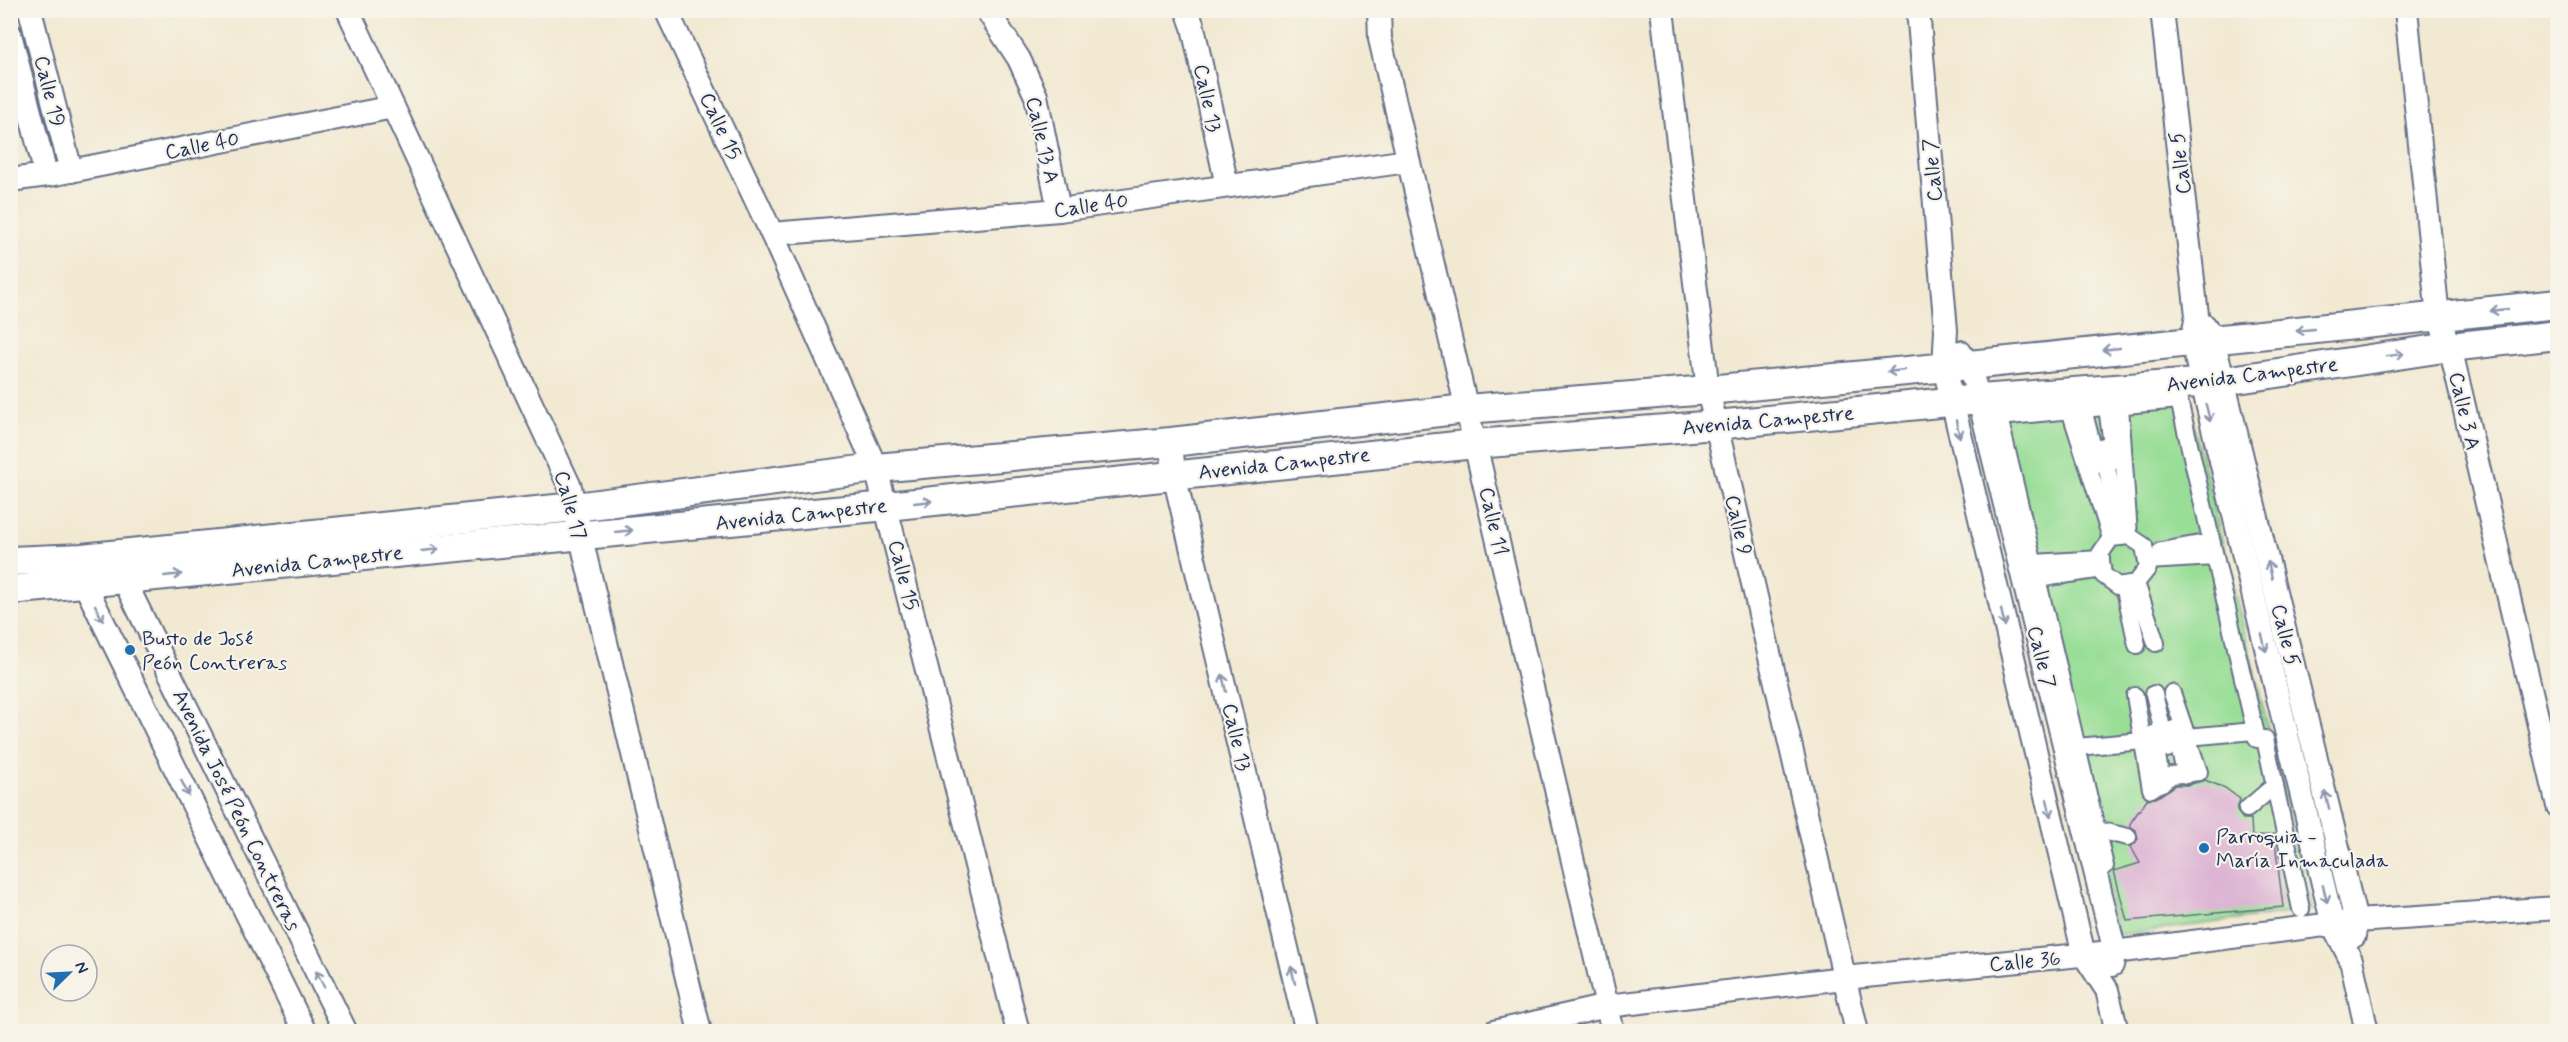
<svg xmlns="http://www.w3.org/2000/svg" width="2568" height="1042" font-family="Mynerve,sans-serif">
  <rect width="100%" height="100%" fill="#f7f3e8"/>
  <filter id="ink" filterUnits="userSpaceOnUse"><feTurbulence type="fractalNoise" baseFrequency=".0167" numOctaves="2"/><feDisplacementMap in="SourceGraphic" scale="12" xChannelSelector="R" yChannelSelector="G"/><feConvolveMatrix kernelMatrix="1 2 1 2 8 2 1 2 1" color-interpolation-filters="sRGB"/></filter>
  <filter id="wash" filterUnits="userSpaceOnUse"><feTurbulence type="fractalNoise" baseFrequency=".008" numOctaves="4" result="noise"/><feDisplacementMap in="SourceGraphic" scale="24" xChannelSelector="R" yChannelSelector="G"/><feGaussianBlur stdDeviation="1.35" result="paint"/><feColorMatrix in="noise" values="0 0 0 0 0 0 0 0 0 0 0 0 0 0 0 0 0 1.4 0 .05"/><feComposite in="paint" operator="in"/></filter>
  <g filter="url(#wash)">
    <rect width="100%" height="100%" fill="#f2e9d2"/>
    <polygon fill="#99de97" stroke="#5a867a" stroke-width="1.5" points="2185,391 2313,910 2117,935 1993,413"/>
    <g id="blocks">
      <polygon fill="#dbb0d3" points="2205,780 2225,788 2240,799 2237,811 2243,819 2251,819 2252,837 2274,834 2283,907 2127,921 2114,871 2140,863 2131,847 2138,839 2136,830 2131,827 2131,822 2147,799 2156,798 2176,785 2188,785"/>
    </g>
  </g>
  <g filter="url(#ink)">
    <use href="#blocks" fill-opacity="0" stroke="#667087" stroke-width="1.5"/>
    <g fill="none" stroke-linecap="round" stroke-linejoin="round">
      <defs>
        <g id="pedestrian">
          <polyline points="2120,406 2129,535"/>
          <polyline points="2107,407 2114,460"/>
          <polyline points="2083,409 2097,464"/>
          <polyline points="2070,410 2111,538"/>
          <polyline points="2103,447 2120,537"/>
          <polygon points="2129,536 2144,546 2148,568 2136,583 2118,586 2103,575 2100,554 2111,538"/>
          <polyline points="2161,551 2211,542"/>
          <polyline points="2147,561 2215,557"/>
          <polyline points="2034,563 2101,559"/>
          <polyline points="2037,579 2102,569"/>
          <polyline points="2136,583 2156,643"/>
          <polyline points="2124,585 2137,645"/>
          <polyline points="2154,694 2167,749"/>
          <polyline points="2135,696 2151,789 2172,775 2199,772 2172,693"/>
          <polyline points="2174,729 2186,775"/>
          <polyline points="2153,734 2162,783"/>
          <polyline points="2187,737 2255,731"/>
          <polyline points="2077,747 2143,741"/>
          <polyline points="2247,809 2275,785"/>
          <polyline points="2097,830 2128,837"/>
          <polyline points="2105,866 1999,417 2179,400 2257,739 2265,739 2301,909"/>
        </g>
        <g id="minor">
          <polyline points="30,10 71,171"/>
          <polyline points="348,10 570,487 585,555 700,1032"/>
          <polyline points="666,10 772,234 876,468 1018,1032"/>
          <polyline points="987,10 1019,59 1036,96 1059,210"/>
          <polyline points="1187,10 1193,27 1227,186"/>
          <polyline points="1379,10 1380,39 1613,1032"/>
          <polyline points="1662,10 1708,390 1857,1032"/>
          <polyline points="1918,10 1946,330 1944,367 2084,955 2107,990 2117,1032"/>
          <polyline points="2162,10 2197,315 2192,341 2333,925 2351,960 2367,1032"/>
          <polyline points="2406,10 2438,317 2450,347 2558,806"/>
          <polyline points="10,34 46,175"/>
          <polyline points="10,180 55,174 393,107"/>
          <polyline points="772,234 1059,210 1408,161"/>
          <polyline points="2205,326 2213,339 2356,921 2354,936"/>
          <polyline points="1960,352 1969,365 1979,399 2115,952 2112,965"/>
          <polyline points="1171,442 1174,475 1307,1032"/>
          <polyline points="123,566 124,580 346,1032"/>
          <polyline points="83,568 84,583 305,1032"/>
          <polyline points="1494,1032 1607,1006 1844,978 2122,951 2356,921 2558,908"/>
        </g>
        <g id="tertiary">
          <polyline points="10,561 82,558 575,507 876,468 1171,442 1466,409 1708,390 1969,365 2558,304"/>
          <polyline points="10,590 887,506 1475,444 1716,425 1979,399 2224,381 2450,347 2558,335"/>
        </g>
      </defs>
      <use href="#pedestrian" stroke="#667087" stroke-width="20"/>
      <use href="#minor" stroke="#667087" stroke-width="26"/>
      <use href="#tertiary" stroke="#667087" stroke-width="32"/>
      <use href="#pedestrian" stroke="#fff" stroke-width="16"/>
      <use href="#minor" stroke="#fff" stroke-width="22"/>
      <use href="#tertiary" stroke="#fff" stroke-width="28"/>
    </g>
    <defs><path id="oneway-shaft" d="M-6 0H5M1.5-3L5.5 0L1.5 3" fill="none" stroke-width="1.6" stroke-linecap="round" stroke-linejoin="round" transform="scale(1.5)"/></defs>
    <g stroke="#8d97ae">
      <use href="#oneway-shaft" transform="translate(2499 310) rotate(174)"/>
      <use href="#oneway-shaft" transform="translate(2305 330) rotate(174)"/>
      <use href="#oneway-shaft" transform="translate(2111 349) rotate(174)"/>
      <use href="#oneway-shaft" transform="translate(2395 355) rotate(-9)"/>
      <use href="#oneway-shaft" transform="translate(1896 371) rotate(174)"/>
      <use href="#oneway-shaft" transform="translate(2208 413) rotate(76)"/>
      <use href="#oneway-shaft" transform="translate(1958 429) rotate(77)"/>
      <use href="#oneway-shaft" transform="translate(923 502) rotate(-6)"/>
      <use href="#oneway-shaft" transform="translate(624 531) rotate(-6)"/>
      <use href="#oneway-shaft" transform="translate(430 550) rotate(-6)"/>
      <use href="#oneway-shaft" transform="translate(2270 570) rotate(-104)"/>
      <use href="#oneway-shaft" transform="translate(173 575) rotate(-6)"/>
      <use href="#oneway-shaft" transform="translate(99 613) rotate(64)"/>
      <use href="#oneway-shaft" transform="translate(2003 618) rotate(77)"/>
      <use href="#oneway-shaft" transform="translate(2264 643) rotate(76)"/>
      <use href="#oneway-shaft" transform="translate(1224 683) rotate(-103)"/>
      <use href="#oneway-shaft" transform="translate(185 788) rotate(64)"/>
      <use href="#oneway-shaft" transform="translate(2327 800) rotate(-104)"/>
      <use href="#oneway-shaft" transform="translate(2049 808) rotate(77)"/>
      <use href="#oneway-shaft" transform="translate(2325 894) rotate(76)"/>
      <use href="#oneway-shaft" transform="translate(1293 975) rotate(-103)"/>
      <use href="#oneway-shaft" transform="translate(320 979) rotate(-117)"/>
    </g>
  </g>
  <g fill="#1f6fb2" stroke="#f7f3e8" stroke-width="2">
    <circle cx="130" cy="650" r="6"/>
    <circle cx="2204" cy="848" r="6"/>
  </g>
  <g text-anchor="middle" stroke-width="4.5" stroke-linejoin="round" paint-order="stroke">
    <g font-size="21" fill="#1b2f5e" stroke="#f7f3e8">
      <text transform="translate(50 91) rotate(76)" y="7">Calle 19</text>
      <text transform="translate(1208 98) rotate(78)" y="7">Calle 13</text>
      <text transform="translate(721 126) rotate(65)" y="7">Calle 15</text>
      <text transform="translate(1043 140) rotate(77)" y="7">Calle 13 A</text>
      <text transform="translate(202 145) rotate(-11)" y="7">Calle 40</text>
      <text transform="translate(2180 163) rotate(-97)" y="7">Calle 5</text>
      <text transform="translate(1932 170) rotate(-95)" y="7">Calle 7</text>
      <text transform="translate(1091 205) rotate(-8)" y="7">Calle 40</text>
      <text transform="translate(2252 374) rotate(-7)" y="7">Avenida Campestre</text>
      <text transform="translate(2465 411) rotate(77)" y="7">Calle 3 A</text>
      <text transform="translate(1768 420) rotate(-5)" y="7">Avenida Campestre</text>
      <text transform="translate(1284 463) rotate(-6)" y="7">Avenida Campestre</text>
      <text transform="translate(571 505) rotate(74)" y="7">Calle 17</text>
      <text transform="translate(801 514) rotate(-6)" y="7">Avenida Campestre</text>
      <text transform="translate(1494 521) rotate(77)" y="7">Calle 11</text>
      <text transform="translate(1739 525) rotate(77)" y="7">Calle 9</text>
      <text transform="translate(317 561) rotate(-6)" y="7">Avenida Campestre</text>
      <text transform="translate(904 575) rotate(76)" y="7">Calle 15</text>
      <text transform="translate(2286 635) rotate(76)" y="7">Calle 5</text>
      <text transform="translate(2042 657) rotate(76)" y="7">Calle 7</text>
      <text transform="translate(1237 737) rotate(77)" y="7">Calle 13</text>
      <text transform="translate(237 810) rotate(64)" y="7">Avenida José Peón Contreras</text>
      <text transform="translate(2025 961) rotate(-5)" y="7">Calle 36</text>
    </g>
    <g font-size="21" fill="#1b2f5e" stroke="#f7f3e8" text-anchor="start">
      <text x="142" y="645">Busto de José<tspan x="142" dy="24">Peón Contreras</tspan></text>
      <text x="2216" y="843">Parroquia -<tspan x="2216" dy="24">María Inmaculada</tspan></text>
    </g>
  </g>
  <rect width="2568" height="1042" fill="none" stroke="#f7f3e8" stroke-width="36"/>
  <g transform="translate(69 973) rotate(66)"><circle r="28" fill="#f7f3e8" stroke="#9fa5b1" stroke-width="1.5"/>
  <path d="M0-4.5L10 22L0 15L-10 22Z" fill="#1f6fb2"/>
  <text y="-9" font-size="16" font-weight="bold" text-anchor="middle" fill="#1b2f5e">N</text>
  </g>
</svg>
